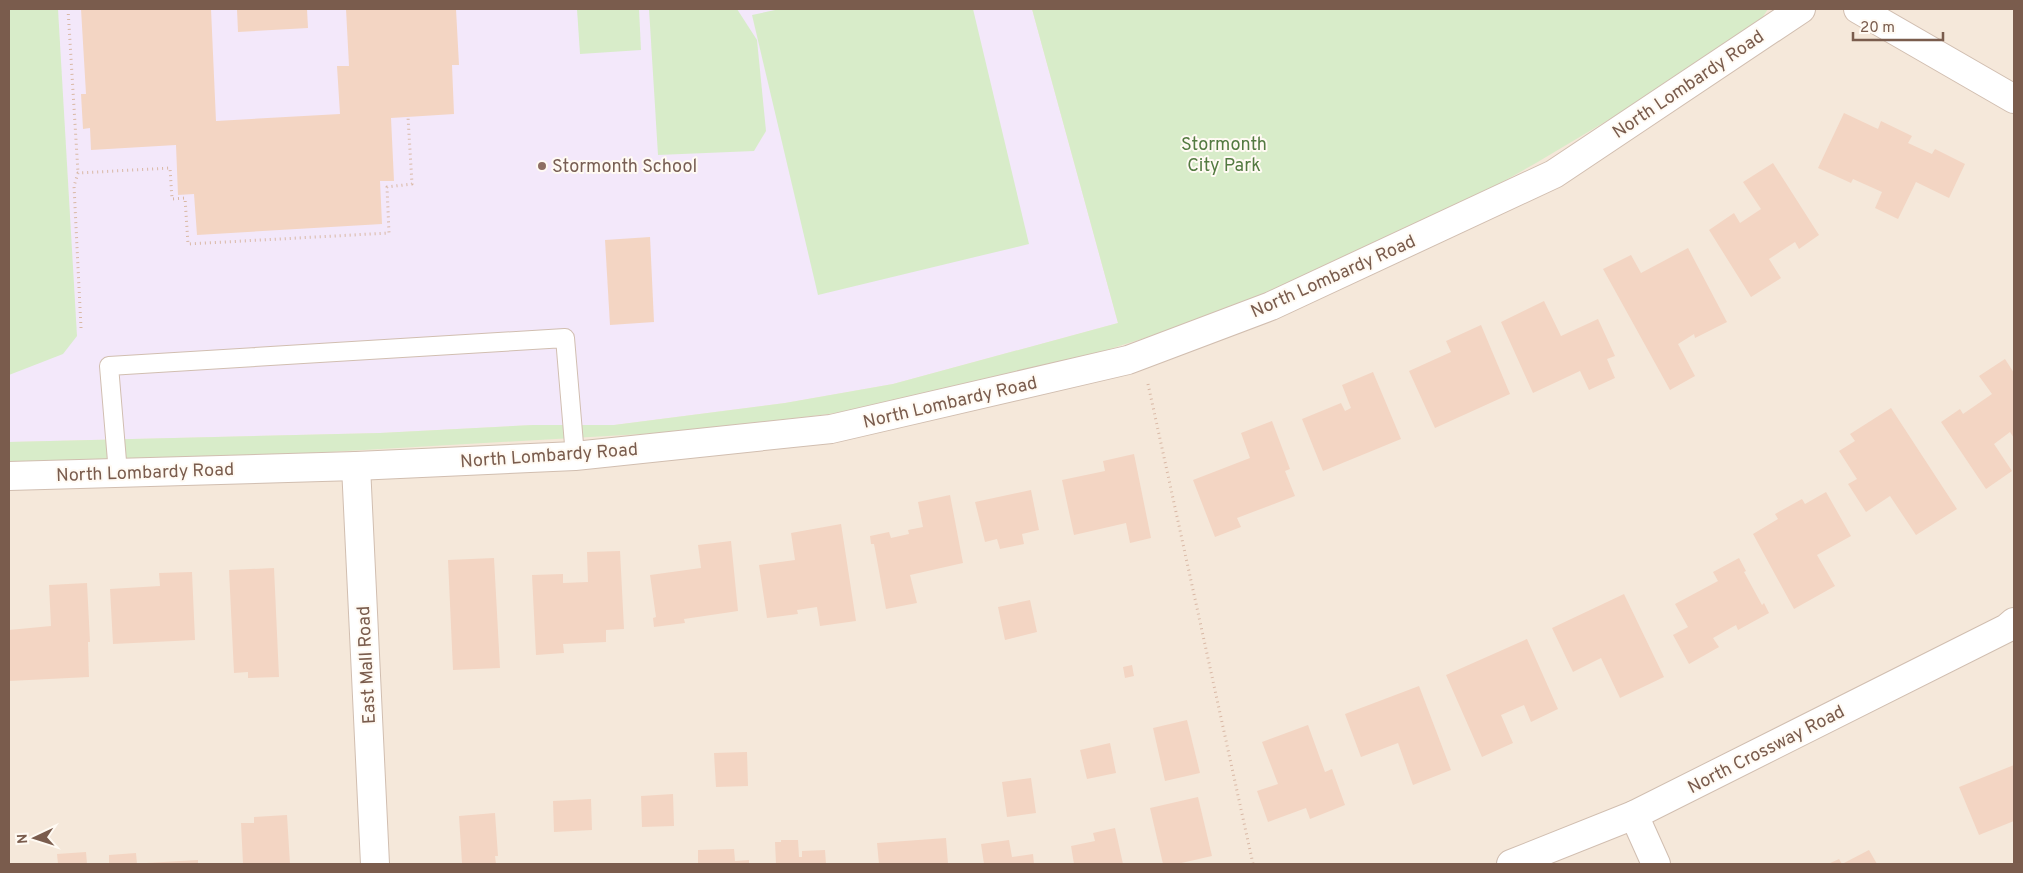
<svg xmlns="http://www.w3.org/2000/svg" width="2023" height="873" font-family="Overpass,sans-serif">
  <rect width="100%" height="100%" fill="#fdf6ec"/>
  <rect fill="#f5e8da" x="9" y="9" width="2005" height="855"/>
  <polygon fill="#f3e8fa" points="9,9 1032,9 1118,323 893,384 785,403 614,425 533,425 380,433 9,442"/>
  <g fill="#d8ecc9">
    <polygon points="9,9 58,9 77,336 63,354 9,375"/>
    <polygon points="577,9 639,9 641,50 580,54"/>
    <polygon points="649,9 737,9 757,40 766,131 754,151 658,155"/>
    <polygon points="780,9 973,9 1029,244 818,295 752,15"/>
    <polygon points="1032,9 1768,9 1762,18 1662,88 1536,163 1490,189 1289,286 1170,330 1094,354 1015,374 887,404 829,414 677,432 312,453 9,466 9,442 380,433 533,425 614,425 785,403 893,384 1118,323"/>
  </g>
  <g fill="#f3d5c3">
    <polygon points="81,9 211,9 216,121 340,114 337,66 349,66 346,9 456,9 459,65 452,65 454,114 391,118 394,181 380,181 382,224 197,235 194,194 178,195 176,145 91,150 90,128 83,129 81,94 86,94"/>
    <polygon points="237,9 307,9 308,28 238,32"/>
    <polygon points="1844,113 1878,129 1881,121 1912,136 1908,143 1932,154 1935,149 1965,164 1949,198 1916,182 1898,219 1875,208 1882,192 1853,179 1851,183 1818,168"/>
    <polygon points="1773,163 1819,235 1799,249 1795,242 1769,259 1781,278 1751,297 1709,230 1734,213 1740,223 1761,209 1743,182"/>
    <polygon points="650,237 654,322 610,325 605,240"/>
    <polygon points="1688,248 1727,322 1695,338 1694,334 1678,344 1695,376 1670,390 1603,269 1631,255 1641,273"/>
    <polygon points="1544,301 1561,336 1598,319 1615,356 1607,359 1615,378 1589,390 1580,371 1533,393 1501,322"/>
    <polygon points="1481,325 1510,394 1435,428 1409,371 1451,352 1446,341"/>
    <polygon points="2005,359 2014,373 2014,438 2010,432 1994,444 2012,471 1986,489 1941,422 1960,409 1963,414 1992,394 1979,376"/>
    <polygon points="1373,372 1401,439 1323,471 1302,419 1341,403 1345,411 1351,408 1342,385"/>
    <polygon points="1891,408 1957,509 1916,535 1890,496 1866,512 1848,484 1857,479 1839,451 1855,441 1850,434"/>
    <polygon points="1272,421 1290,469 1285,471 1295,496 1237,518 1241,527 1215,537 1193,480 1250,458 1241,433"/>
    <polygon points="1134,454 1151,538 1130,543 1126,523 1074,535 1062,480 1105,471 1103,461"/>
    <polygon points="1031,490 1039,530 1022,534 1024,544 1000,549 997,539 985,542 975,502"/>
    <polygon points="1826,492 1851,536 1817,555 1835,586 1794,609 1753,534 1778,519 1775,514 1802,499 1805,504"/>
    <polygon points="950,495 963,563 910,575 917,603 886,609 874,544 871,544 870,536 889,532 891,538 909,534 908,530 923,527 918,502"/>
    <polygon points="841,524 856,621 820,626 817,607 797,610 798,614 767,618 759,565 795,560 791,533"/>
    <polygon points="731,541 738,611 684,619 685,623 654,627 653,618 656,617 650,575 701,568 698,545"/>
    <polygon points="620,551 624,629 606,630 606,642 563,644 564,653 536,655 532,575 563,574 563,583 588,582 587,552"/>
    <polygon points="494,558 500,668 453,670 448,560"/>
    <polygon points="1739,558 1746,571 1744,572 1762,605 1764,603 1769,613 1738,630 1736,625 1713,638 1719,647 1689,664 1673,635 1688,627 1675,604 1718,581 1713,572"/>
    <polygon points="274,568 279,677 248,678 248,672 234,673 229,570"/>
    <polygon points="192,572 195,640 113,644 110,589 160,586 159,573"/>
    <polygon points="87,583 90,642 88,642 89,677 9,681 9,630 51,626 49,585"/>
    <polygon points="1624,594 1664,677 1620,698 1601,658 1573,672 1552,628"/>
    <polygon points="1030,600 1037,632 1005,640 998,607"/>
    <polygon points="1527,639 1558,709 1531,722 1524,705 1501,715 1513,743 1482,757 1446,675"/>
    <polygon points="1132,665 1134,676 1125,678 1123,667"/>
    <polygon points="1419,686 1451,770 1413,785 1398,743 1361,757 1345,714"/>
    <polygon points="1187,720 1200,773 1165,781 1153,728"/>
    <polygon points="1308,725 1325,772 1332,769 1345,805 1310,819 1306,808 1268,822 1257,791 1278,784 1262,742"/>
    <polygon points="1110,743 1116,773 1087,779 1080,750"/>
    <polygon points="747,752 748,786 716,787 714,753"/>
    <polygon points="2014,765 2014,821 1979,835 1959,787"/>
    <polygon points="1031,778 1036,813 1007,817 1002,782"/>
    <polygon points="673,794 674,826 642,827 641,796"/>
    <polygon points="1198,797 1212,856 1177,864 1163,864 1150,808"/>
    <polygon points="591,799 592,830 554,832 553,801"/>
    <polygon points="495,813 498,856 495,856 496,864 462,863 459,816"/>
    <polygon points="287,815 290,864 243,864 241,823 254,823 254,817"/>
    <polygon points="1115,828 1123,864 1074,864 1071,846 1095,841 1093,833"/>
    <polygon points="946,838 948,864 879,864 877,843"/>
    <polygon points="781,840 798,840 799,857 802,857 802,851 825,850 826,864 776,864 775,842 781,842"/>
    <polygon points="1009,840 1012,857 1033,854 1034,864 984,864 981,844"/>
    <polygon points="734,849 735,861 749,860 749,864 698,864 698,850"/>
    <polygon points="1869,850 1877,864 1842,864"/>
    <polygon points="86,852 87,864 58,864 57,854"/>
    <polygon points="136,853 137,864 109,864 109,855"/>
    <polygon points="1839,859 1842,864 1828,864"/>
    <polygon points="198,860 198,864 146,864 146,863"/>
  </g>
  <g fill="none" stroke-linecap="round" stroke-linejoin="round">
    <defs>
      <polyline id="lane" points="118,473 109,366 565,338 575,456"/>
      <g id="street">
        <polyline points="1858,9 2014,99"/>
        <polyline points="356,466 375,864"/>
        <polyline points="9,476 356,466 575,456 831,429 1128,360 1271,306 1554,174 1801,9"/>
        <polyline points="1634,815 1656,864"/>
        <polyline points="1511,864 1634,815 2007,628 2014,622"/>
      </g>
    </defs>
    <use href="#lane" stroke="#d1beb0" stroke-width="20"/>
    <use href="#street" stroke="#d1beb0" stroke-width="30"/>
    <g stroke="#d9b8a5" stroke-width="3" stroke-dasharray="1 4" stroke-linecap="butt">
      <polyline points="68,9 78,173"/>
      <polyline points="81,328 74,186 78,173 170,168 172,199 185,198 188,244 389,233 387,187 412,184 408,117"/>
      <polyline points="1148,384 1253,864"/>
    </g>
    <use href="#lane" stroke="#fff" stroke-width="18"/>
    <use href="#street" stroke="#fff" stroke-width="28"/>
  </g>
  <circle fill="#8d6e63" stroke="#fffaf3" stroke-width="2" cx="542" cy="166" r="5"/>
  <g text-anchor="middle" stroke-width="4" stroke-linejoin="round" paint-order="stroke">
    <g font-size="18" fill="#7a5c4d" stroke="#fffaf3">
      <text transform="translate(1688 84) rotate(-34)" y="6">North Lombardy Road</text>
      <text transform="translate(1333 276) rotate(-24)" y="6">North Lombardy Road</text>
      <text transform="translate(950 402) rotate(-13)" y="6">North Lombardy Road</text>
      <text transform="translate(549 455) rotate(-4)" y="6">North Lombardy Road</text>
      <text transform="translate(145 472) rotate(-2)" y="6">North Lombardy Road</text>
      <text transform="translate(366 665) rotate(-93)" y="6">East Mall Road</text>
      <text transform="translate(1766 749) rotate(-27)" y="6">North Crossway Road</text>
    </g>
    <g font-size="18" fill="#537a41" stroke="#fffaf3">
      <text x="1224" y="150">Stormonth<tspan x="1224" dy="21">City Park</tspan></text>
    </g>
    <g font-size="18" fill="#785e54" stroke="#fffaf3" text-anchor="start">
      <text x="552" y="172">Stormonth School</text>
    </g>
  </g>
  <rect width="2023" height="873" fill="none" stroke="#7a5c4d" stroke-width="20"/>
  <g transform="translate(35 838) rotate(266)" stroke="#fffaf3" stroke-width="4" paint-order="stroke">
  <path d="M0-4L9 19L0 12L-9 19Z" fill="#7a5c4d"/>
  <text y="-8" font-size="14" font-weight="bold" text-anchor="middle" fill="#7a5c4d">N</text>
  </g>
  <path d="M1853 32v8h90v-8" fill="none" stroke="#7a5c4d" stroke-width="2.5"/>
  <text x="1860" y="32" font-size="15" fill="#7a5c4d" stroke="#fffaf3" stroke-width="4" paint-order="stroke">20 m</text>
</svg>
